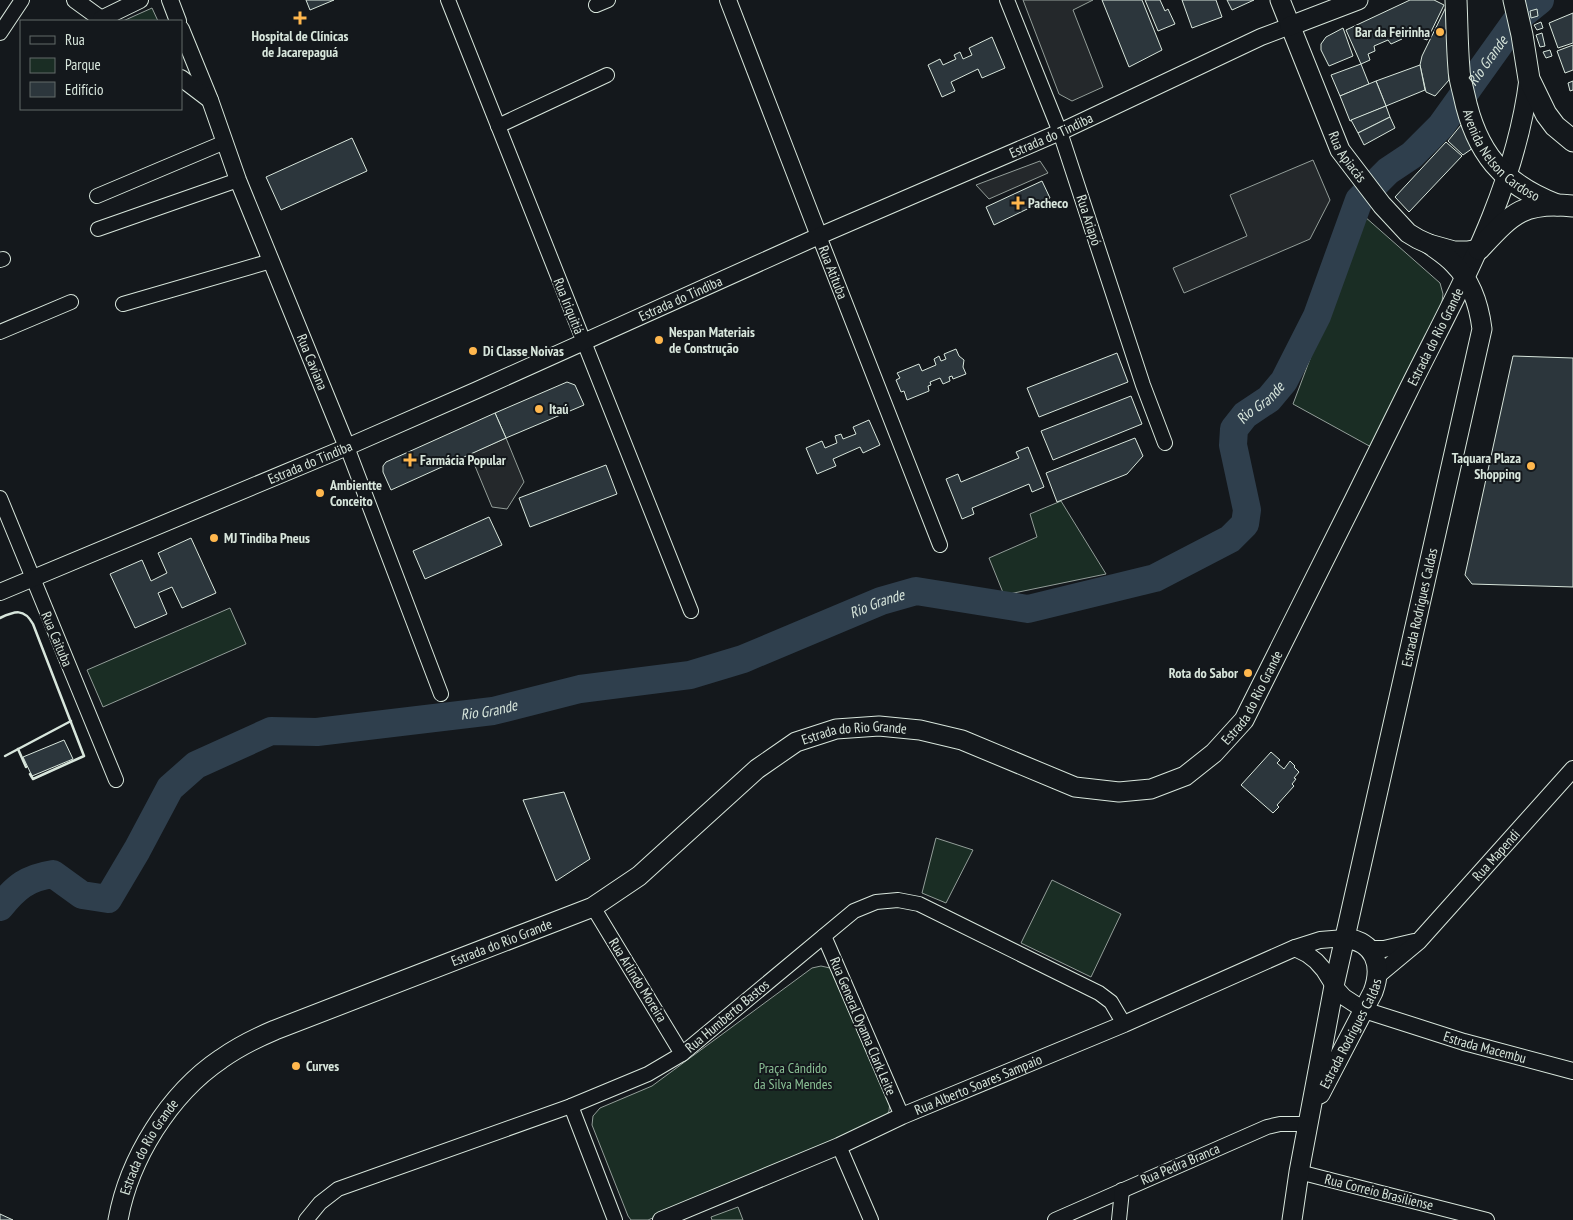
<svg xmlns="http://www.w3.org/2000/svg" width="1573" height="1220" font-family="'PT Sans Narrow',sans-serif">
  <rect width="100%" height="100%" fill="#14181c"/>
  <g fill="#1a2d24" stroke="#939e99">
    <polygon points="152,8 158,21 123,21"/>
    <polygon points="1364,216 1440,283 1443,294 1441,309 1373,448 1293,404"/>
    <polygon points="1061,501 1106,574 1004,595 989,558 1037,537 1030,514"/>
    <polygon points="230,608 246,644 103,707 87,670"/>
    <polygon points="936,838 973,850 946,903 922,893"/>
    <polygon points="1052,880 1121,914 1091,977 1021,943"/>
    <polygon points="821,966 830,968 836,975 890,1101 889,1111 885,1119 648,1220 631,1220 628,1216 592,1125 593,1116 600,1108 652,1086 812,968"/>
    <polygon points="738,1207 743,1220 712,1220 711,1217"/>
  </g>
  <g fill="#24282b" stroke="#939e99">
    <polygon points="1023,0 1093,0 1073,10 1103,87 1072,101 1059,94"/>
    <polygon points="1313,160 1330,200 1310,239 1184,293 1173,268 1247,236 1230,195"/>
    <polygon points="1040,161 1048,173 989,199 976,185"/>
    <polygon points="506,438 524,482 507,509 492,507 470,454"/>
  </g>
  <g fill="none" stroke-linecap="round" stroke-linejoin="round">
    <path stroke="#2f3f4d" stroke-width="28" id="s1" d="M 0,907 C 16,887 27,878 53,874 L 82,895 L 108,899 L 137,850 L 170,788 L 196,765 L 271,731 L 317,732 L 493,711 L 580,689 L 690,675 L 743,659 L 881,601 L 916,591 L 1028,609 L 1155,578 L 1230,539 L 1245,524 L 1247,510 L 1233,445 L 1234,429 L 1245,415 L 1269,399 L 1284,381 L 1317,316 L 1359,200 L 1388,171 L 1412,155 L 1441,126 L 1519,17 L 1540,0"/>
  </g>
  <g fill="#2c363c" stroke="#d8e6dc">
    <polygon points="306,0 334,0 310,10"/>
    <polygon points="1102,0 1142,0 1162,50 1129,67"/>
    <polygon points="1145,0 1160,0 1165,11 1168,9 1175,24 1158,31"/>
    <polygon points="1182,0 1216,0 1222,17 1192,28"/>
    <polygon points="1227,0 1254,0 1232,10"/>
    <polygon points="1410,0 1434,0 1444,5 1427,40 1406,32 1401,35 1402,39 1391,44 1388,40 1374,46 1375,51 1368,54 1370,60 1361,64 1346,30"/>
    <polygon points="1446,7 1449,80 1435,96 1426,92 1420,65 1422,56"/>
    <polygon points="1537,9 1538,16 1531,18 1530,11"/>
    <polygon points="1573,13 1573,43 1558,48 1549,23"/>
    <polygon points="1541,22 1543,28 1537,30 1534,25"/>
    <polygon points="1343,28 1353,56 1329,66 1321,50 1321,44 1326,37"/>
    <polygon points="1542,33 1545,46 1540,47 1536,35"/>
    <polygon points="992,37 1005,68 982,78 978,69 951,82 955,91 942,97 928,65 940,59 943,65 956,59 954,55 960,52 963,59 972,55 969,48"/>
    <polygon points="1573,45 1573,70 1565,73 1557,51"/>
    <polygon points="1550,50 1552,56 1546,58 1543,52"/>
    <polygon points="1361,64 1369,84 1340,96 1331,75"/>
    <polygon points="1420,65 1425,90 1386,106 1376,81"/>
    <polygon points="1376,81 1386,106 1350,121 1340,96"/>
    <polygon points="1573,81 1573,90 1570,91 1568,83"/>
    <polygon points="1386,106 1390,117 1358,133 1351,120"/>
    <polygon points="1390,117 1395,128 1364,145 1358,133"/>
    <polygon points="1461,125 1473,148 1463,155 1448,141"/>
    <polygon points="352,138 367,171 281,210 266,177"/>
    <polygon points="1446,142 1462,156 1409,212 1395,197"/>
    <polygon points="1042,181 1050,198 994,225 986,207"/>
    <polygon points="956,349 959,356 964,360 963,367 966,374 953,379 952,376 949,377 950,381 943,384 940,378 930,382 931,385 928,386 929,391 907,400 904,391 901,392 896,380 900,378 897,373 919,364 922,371 936,365 934,359 939,356 941,361 946,359 944,354"/>
    <polygon points="1117,353 1128,382 1039,417 1027,388"/>
    <polygon points="1513,356 1573,358 1573,587 1472,584 1465,575"/>
    <polygon points="567,382 575,385 584,405 506,438 495,413"/>
    <polygon points="1131,396 1142,424 1053,460 1041,431"/>
    <polygon points="495,413 506,438 391,490 383,472 383,466 386,462"/>
    <polygon points="869,420 880,445 863,453 860,447 833,459 836,466 817,474 806,448 822,441 825,448 837,443 835,436 841,434 843,439 856,434 853,427"/>
    <polygon points="1135,438 1143,456 1127,474 1057,502 1046,473"/>
    <polygon points="1028,447 1044,487 1032,492 1029,484 972,508 974,514 962,519 946,479 958,474 961,482 1019,458 1016,452"/>
    <polygon points="606,465 617,494 530,527 519,498"/>
    <polygon points="489,517 502,545 425,579 413,551"/>
    <polygon points="191,538 216,593 182,608 172,587 158,593 167,614 135,628 110,574 142,560 151,581 167,573 158,553"/>
    <polygon points="64,740 73,759 32,776 23,757"/>
    <polygon points="1271,752 1280,760 1277,763 1284,769 1290,761 1295,766 1294,767 1299,772 1294,778 1296,779 1292,784 1294,786 1277,805 1279,807 1273,813 1241,785"/>
    <polygon points="564,792 590,859 556,881 523,800"/>
    <polygon points="0,1214 13,1220 0,1220"/>
  </g>
  <g fill="none" stroke-linecap="round" stroke-linejoin="round">
    <defs>
      <g id="minor">
        <polyline points="448,0 691,611"/>
        <polyline points="1007,0 1060,132 1143,385 1165,443"/>
        <polyline points="596,5 608,0"/>
        <polyline points="0,33 22,0"/>
        <polyline points="498,126 607,75"/>
        <polyline points="97,196 225,142"/>
        <polyline points="98,229 238,180"/>
        <path id="s2" d="M 819,236 L 940,545"/>
        <polyline points="0,260 3,259"/>
        <polyline points="123,304 271,261"/>
        <polyline points="0,332 71,302"/>
        <polyline points="347,447 441,694"/>
        <polyline points="0,498 116,780"/>
        <polyline points="593,907 682,1054"/>
        <polyline points="824,936 902,1116"/>
        <polyline points="571,1106 615,1220"/>
        <polyline points="839,1146 871,1220"/>
        <polyline points="1299,1172 1487,1220"/>
        <polyline points="306,1220 320,1203 338,1189 571,1106 648,1074 682,1054 854,911 876,902 898,900 919,904 1099,993 1111,1002 1124,1024"/>
        <polyline points="1055,1220 1267,1127 1280,1124 1309,1124"/>
        <polyline points="1119,1220 1122,1190"/>
      </g>
      <g id="tertiary">
        <polyline points="75,0 104,21"/>
        <polyline points="170,0 178,21"/>
        <polyline points="728,0 819,236"/>
        <polyline points="101,19 140,0"/>
        <path id="s3" d="M 181,29 L 210,100 L 238,180 L 347,447"/>
        <polyline points="181,78 210,100"/>
        <path id="s4" d="M 0,592 L 347,447 L 477,390 L 819,236 L 1060,132 L 1261,37 L 1290,26"/>
        <path id="s5" d="M 1295,948 L 1307,954 L 1316,961 L 1324,970 L 1334,986 L 1344,997 L 1364,1010 L 1464,1042 L 1573,1071"/>
        <polyline points="1371,949 1384,949 1414,942"/>
        <path id="s6" d="M 1377,976 L 1419,941 L 1573,769"/>
        <path id="s7" d="M 661,1220 L 839,1146 L 902,1116 L 1124,1024 L 1295,948 L 1320,940 L 1345,938"/>
      </g>
      <g id="secondary">
        <path id="s8" d="M 1280,0 L 1340,150 L 1382,205 L 1408,233 L 1418,239 L 1429,244 L 1454,251 L 1467,251 L 1479,249"/>
        <polyline points="1290,26 1358,0"/>
        <path id="s9" d="M 1320,1094 L 1373,992 C 1383,965 1375,942 1345,938"/>
        <path id="s10" d="M 118,1220 C 129,1159 169,1094 221,1059 C 238,1047 256,1038 275,1030 L 593,907 L 639,876 L 757,769 L 796,742 L 836,729 L 879,726 L 920,730 L 962,740 L 1075,787 L 1119,792 L 1151,789 L 1185,776 L 1214,753 L 1244,720 C 1299,611 1354,501 1408,391 C 1458,290 1515,193 1529,79"/>
        <path id="s11" d="M 1292,1220 L 1299,1172 L 1334,986 L 1482,329 C 1479,305 1471,281 1454,264 C 1447,256 1437,250 1429,244"/>
      </g>
      <g id="primary">
        <path id="s12" d="M 1456,0 C 1457,23 1457,46 1459,69 C 1459,77 1462,86 1464,95 C 1476,152 1502,184 1557,205"/>
        <polyline points="1514,0 1522,35 1529,79 1546,114 1555,126 1573,141"/>
        <path d="M 1479,249 C 1512,214 1522,201 1573,206"/>
      </g>
    </defs>
    <use href="#minor" stroke="#d8e6dc" stroke-width="16"/>
    <use href="#tertiary" stroke="#d8e6dc" stroke-width="18"/>
    <use href="#secondary" stroke="#d8e6dc" stroke-width="21"/>
    <use href="#primary" stroke="#d8e6dc" stroke-width="23"/>
    <use href="#minor" stroke="#14181c" stroke-width="14"/>
    <use href="#tertiary" stroke="#14181c" stroke-width="16"/>
    <use href="#secondary" stroke="#14181c" stroke-width="19"/>
    <use href="#primary" stroke="#14181c" stroke-width="21"/>
    <g stroke="#d8e6dc" stroke-width="2.5">
      <path d="M 0,618 C 15,611 24,608 33,624 L 84,756 L 33,779 L 30,774"/>
      <polyline points="18,749 26,767"/>
      <polyline points="5,756 71,721"/>
    </g>
  </g>
  <g fill="#ffb74d" stroke="#14181c" stroke-width="2">
    <path d="M297.5 10.5h5v5h5v5h-5v5h-5v-5h-5v-5h5z"/>
    <circle cx="1440" cy="32" r="5"/>
    <path d="M1015.5 195.5h5v5h5v5h-5v5h-5v-5h-5v-5h5z"/>
    <circle cx="659" cy="340" r="5"/>
    <circle cx="473" cy="351" r="5"/>
    <circle cx="539" cy="409" r="5"/>
    <path d="M407.5 452.5h5v5h5v5h-5v5h-5v-5h-5v-5h5z"/>
    <circle cx="1531" cy="466" r="5"/>
    <circle cx="320" cy="493" r="5"/>
    <circle cx="214" cy="538" r="5"/>
    <circle cx="1248" cy="673" r="5"/>
    <circle cx="296" cy="1066" r="5"/>
  </g>
  <g text-anchor="middle" stroke-width="4" stroke-linejoin="round" paint-order="stroke">
    <g font-size="14" font-weight="bold" fill="#d8e6dc" stroke="#14181c" text-anchor="start">
      <text x="1430" y="37" text-anchor="end">Bar da Feirinha</text>
      <text x="300" y="41" text-anchor="middle">Hospital de Clínicas<tspan x="300" dy="16">de Jacarepaguá</tspan></text>
      <text x="1028" y="208">Pacheco</text>
      <text x="669" y="337">Nespan Materiais<tspan x="669" dy="16">de Construção</tspan></text>
      <text x="483" y="356">Di Classe Noivas</text>
      <text x="549" y="414">Itaú</text>
      <text x="1521" y="463" text-anchor="end">Taquara Plaza<tspan x="1521" dy="16">Shopping</tspan></text>
      <text x="420" y="465">Farmácia Popular</text>
      <text x="330" y="490">Ambientte<tspan x="330" dy="16">Conceito</tspan></text>
      <text x="224" y="543">MJ Tindiba Pneus</text>
      <text x="1238" y="678" text-anchor="end">Rota do Sabor</text>
      <text x="306" y="1071">Curves</text>
    </g>
    <g font-size="14" fill="#d8e6dc" stroke="#14181c">
      <text dy="5" stroke="none"><textPath href="#s4" startOffset="1146">Estrada do Tindiba</textPath></text>
      <text dy="5" stroke="none"><textPath href="#s12" startOffset="169">Avenida Nelson Cardoso</textPath></text>
      <text dy="5" stroke="none"><textPath href="#s8" startOffset="171">Rua Apiacás</textPath></text>
      <text transform="translate(1089 220) rotate(72)" y="5">Rua Ariapó</text>
      <text dy="5" stroke="none"><textPath href="#s2" startOffset="39">Rua Atituba</textPath></text>
      <text dy="5" stroke="none"><textPath href="#s4" startOffset="741">Estrada do Tindiba</textPath></text>
      <text transform="translate(569 306) rotate(68)" y="5">Rua Iriquitiá</text>
      <text dy="5" stroke="none"><textPath href="#s10" startOffset="1775">Estrada do Rio Grande</textPath></text>
      <text dy="5" stroke="none"><textPath href="#s3" startOffset="358">Rua Caviana</textPath></text>
      <text dy="5" stroke="none"><textPath href="#s4" startOffset="336">Estrada do Tindiba</textPath></text>
      <text dy="5" stroke="none"><textPath href="#s11" startOffset="626">Estrada Rodrigues Caldas</textPath></text>
      <text transform="translate(57 639) rotate(67)" y="5">Rua Caituba</text>
      <text dy="5" stroke="none"><textPath href="#s10" startOffset="1370">Estrada do Rio Grande</textPath></text>
      <text dy="5" stroke="none"><textPath href="#s10" startOffset="920">Estrada do Rio Grande</textPath></text>
      <text dy="5" stroke="none"><textPath href="#s6" startOffset="170">Rua Mapendi</textPath></text>
      <text dy="5" stroke="none"><textPath href="#s10" startOffset="500">Estrada do Rio Grande</textPath></text>
      <text transform="translate(638 980) rotate(58)" y="5">Rua Arlindo Moreira</text>
      <text transform="translate(727 1016) rotate(-40)" y="5">Rua Humberto Bastos</text>
      <text transform="translate(863 1026) rotate(67)" y="5">Rua General Oyama Clark Leite</text>
      <text dy="5" stroke="none"><textPath href="#s9" startOffset="68">Estrada Rodrigues Caldas</textPath></text>
      <text dy="5" stroke="none"><textPath href="#s5" startOffset="221">Estrada Macembu</textPath></text>
      <text dy="5" stroke="none"><textPath href="#s7" startOffset="345">Rua Alberto Soares Sampaio</textPath></text>
      <text dy="5" stroke="none"><textPath href="#s10" startOffset="80">Estrada do Rio Grande</textPath></text>
      <text transform="translate(1180 1164) rotate(-23)" y="5">Rua Pedra Branca</text>
      <text transform="translate(1379 1192) rotate(14)" y="5">Rua Correio Brasiliense</text>
    </g>
    <g font-size="14" fill="#8ac095" stroke="#14181c">
      <text x="793" y="1073">Praça Cândido<tspan x="793" dy="16">da Silva Mendes</tspan></text>
    </g>
    <g font-size="15" font-style="italic" fill="#d8e6dc" stroke="#14181c">
      <text dy="5" stroke="none"><textPath href="#s1" startOffset="1940">Rio Grande</textPath></text>
      <text dy="5" stroke="none"><textPath href="#s1" startOffset="1520">Rio Grande</textPath></text>
      <text dy="5" stroke="none"><textPath href="#s1" startOffset="995">Rio Grande</textPath></text>
      <text dy="5" stroke="none"><textPath href="#s1" startOffset="590">Rio Grande</textPath></text>
    </g>
  </g>
  <rect x="20" y="20" width="162" height="90" fill="#14181c" stroke="#626a69"/>
  <rect x="30" y="36" width="25" height="8" fill="#14181c" stroke="#626a69"/>
  <text x="65" y="45" font-size="15" fill="#d8e6dc">Rua</text>
  <rect x="30" y="58" width="25" height="15" fill="#1a2d24" stroke="#626a69"/>
  <text x="65" y="70" font-size="15" fill="#d8e6dc">Parque</text>
  <rect x="30" y="82" width="25" height="15" fill="#2c363c" stroke="#626a69"/>
  <text x="65" y="95" font-size="15" fill="#d8e6dc">Edifício</text>
</svg>
